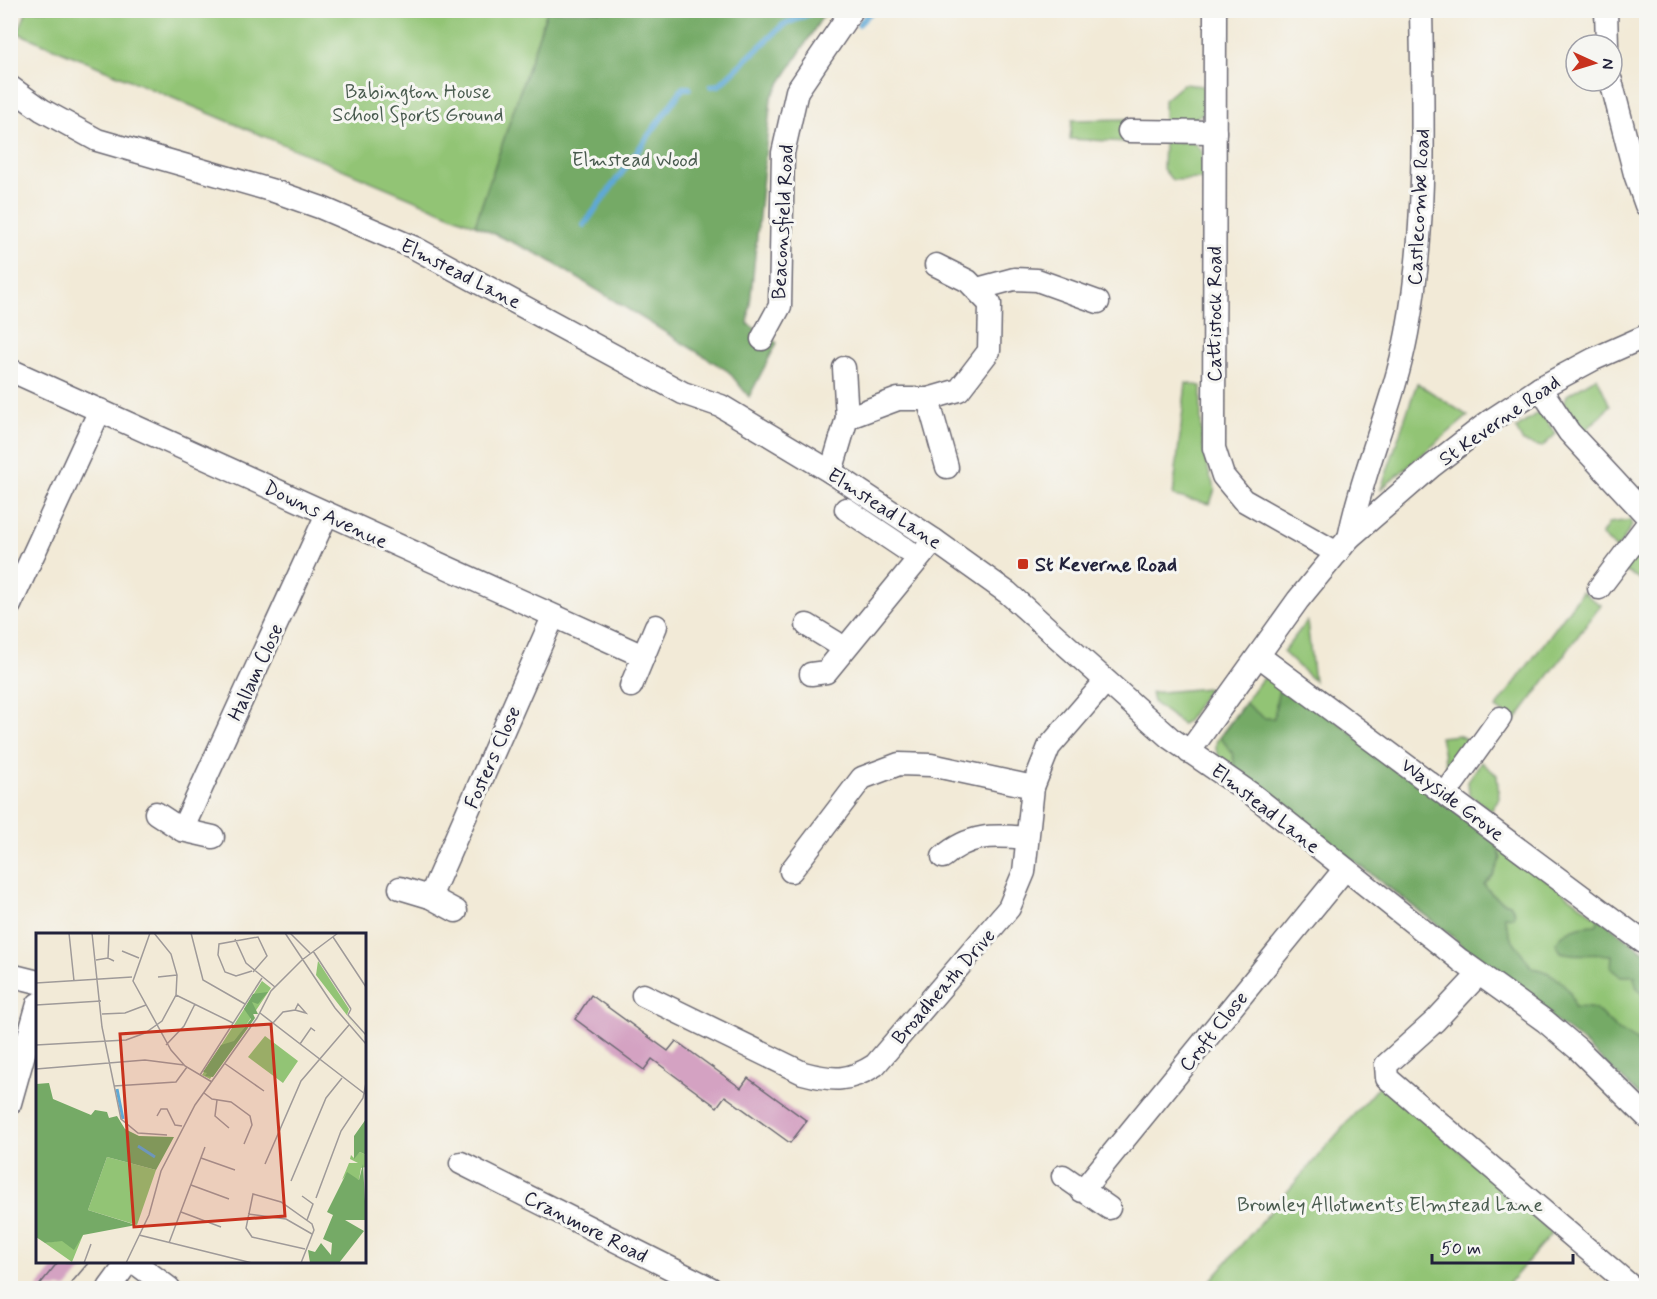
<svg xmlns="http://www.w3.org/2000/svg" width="1657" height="1299" font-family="Mynerve,sans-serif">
  <rect width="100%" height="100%" fill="#f6f6f2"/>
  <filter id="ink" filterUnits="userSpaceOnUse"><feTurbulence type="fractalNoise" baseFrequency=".0167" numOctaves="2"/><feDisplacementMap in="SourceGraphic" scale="12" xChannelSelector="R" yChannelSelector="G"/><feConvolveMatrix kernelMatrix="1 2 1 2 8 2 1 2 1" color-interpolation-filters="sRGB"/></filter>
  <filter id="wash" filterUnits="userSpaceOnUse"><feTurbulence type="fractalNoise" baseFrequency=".008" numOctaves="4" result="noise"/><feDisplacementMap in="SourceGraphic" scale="24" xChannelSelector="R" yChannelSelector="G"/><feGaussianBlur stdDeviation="1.35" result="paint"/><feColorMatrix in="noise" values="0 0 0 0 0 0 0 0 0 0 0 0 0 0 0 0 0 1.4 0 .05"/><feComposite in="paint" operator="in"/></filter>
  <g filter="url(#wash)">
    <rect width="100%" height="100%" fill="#f2ead7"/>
    <g fill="#92c475" stroke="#5a7358" stroke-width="1.5">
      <polygon points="27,10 547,11 475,225 18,33"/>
      <polygon points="1183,84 1203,86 1203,113 1191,121 1164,121 1164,100"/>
      <polygon points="1128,119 1127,142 1070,139 1072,120"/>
      <polygon points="1164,142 1193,142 1202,152 1203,179 1172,180 1163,169"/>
      <polygon points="1597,377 1610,406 1583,433 1564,403 1567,395"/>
      <path d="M 1186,383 L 1201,386 C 1200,423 1200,454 1215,489 L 1210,504 L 1173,496 Z"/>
      <polygon points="1417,383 1468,416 1381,489"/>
      <polygon points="1537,413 1543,416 1556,434 1542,447 1523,442 1516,429"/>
      <polygon points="1630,520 1632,526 1617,549 1601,535 1609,523"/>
      <polygon points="1642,546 1646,546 1646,582 1624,571"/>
      <polygon points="1582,592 1601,605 1515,721 1496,708"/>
      <polygon points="1307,621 1314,681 1283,652"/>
      <path d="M 1273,678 L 1646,953 L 1646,1101 L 1640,1086 L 1478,956 L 1223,762 C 1217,754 1214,750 1217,740 L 1262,679 Z"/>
      <polygon points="1207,688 1208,690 1187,721 1182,724 1153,702 1151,693"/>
      <polygon points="1458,735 1470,741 1452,769 1447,770 1440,737"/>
      <polygon points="1481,762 1497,775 1499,798 1491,811 1469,794 1468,781"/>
      <polygon points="1382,1082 1552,1233 1505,1288 1204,1288"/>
    </g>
    <g fill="#75aa66" stroke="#4c6650" stroke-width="1.5">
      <polygon points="547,11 826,11 771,98 748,324 777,343 749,397 728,371 542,256 475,225"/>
      <path d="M 1285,682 L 1495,841 L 1501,858 L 1493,876 L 1484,884 C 1490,894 1499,901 1510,904 L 1515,912 L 1513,917 L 1504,916 L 1510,936 L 1532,968 C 1552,971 1573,986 1574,1007 C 1604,1007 1596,1013 1616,1028 C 1622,1033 1630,1037 1637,1041 L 1640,1051 L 1646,1059 L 1646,1101 L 1578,1038 L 1480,966 L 1450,934 L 1235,770 L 1233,754 L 1220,737 L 1245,703 L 1264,718 L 1274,718 L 1278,693 Z"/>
      <path d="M 1600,918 L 1646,954 L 1646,1000 L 1636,986 L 1635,976 L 1621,976 L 1611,968 L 1612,955 C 1595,953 1577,957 1561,952 L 1556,943 C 1563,930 1582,925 1596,925 Z"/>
    </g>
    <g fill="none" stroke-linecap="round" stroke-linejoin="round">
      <g stroke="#5ea9d6" stroke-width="6">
        <polyline points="859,24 873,10"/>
        <polyline points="711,86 719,85 783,25 811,13"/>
        <polyline points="584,225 683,88 689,88"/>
      </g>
    </g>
    <g id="blocks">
      <g fill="#d4a2c2">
        <polygon points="591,995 668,1051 676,1041 741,1088 748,1078 807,1121 790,1143 725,1096 717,1107 652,1059 644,1070 575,1019"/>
        <polygon points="58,1262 89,1262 67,1288 37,1288"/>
      </g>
    </g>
  </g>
  <g filter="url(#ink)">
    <use href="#blocks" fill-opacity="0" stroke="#6b6872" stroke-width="1.5"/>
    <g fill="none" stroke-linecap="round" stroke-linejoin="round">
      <defs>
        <g id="minor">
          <polyline points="1215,10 1214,448 1223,476 1243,500 1337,553"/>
          <polyline points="1606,10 1607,45"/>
          <polyline points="1611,81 1635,174 1646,205"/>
          <polyline points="10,87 42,110 97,140 274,191 322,208 415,248 683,393 721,406 831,472 934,540 1008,593 1170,738 1253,795 1460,960 1545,1021 1578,1049 1646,1116"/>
          <polyline points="1129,131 1215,132"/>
          <polyline points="977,289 1014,279 1037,280 1098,302"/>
          <polyline points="762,339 780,306 783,153 797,91 852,10"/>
          <polyline points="844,368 847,418"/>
          <polyline points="10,370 643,656"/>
          <polyline points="1540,388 1569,432 1646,515"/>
          <polyline points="928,399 947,467"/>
          <polyline points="831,472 847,418 898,399 928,399 959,390 989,351 990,304 968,281 936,265"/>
          <polyline points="846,509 907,550"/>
          <path d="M 1349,538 C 1363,468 1394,403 1407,333 C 1427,226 1423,119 1421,10"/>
          <polyline points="1599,588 1646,526"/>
          <polyline points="10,605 100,410"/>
          <polyline points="807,625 835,642"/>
          <polyline points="1259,656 1646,944"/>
          <polyline points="811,674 826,672 934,540"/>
          <polyline points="631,686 656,626"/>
          <polyline points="1189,752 1298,600 1349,538 1432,466 1490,421 1540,388 1594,359 1646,336"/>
          <polyline points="1446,793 1500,718"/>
          <polyline points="156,813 182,830 213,837"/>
          <polyline points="182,830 327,514"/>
          <path d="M 943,857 C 969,834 993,835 1027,838"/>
          <polyline points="791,871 862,778 899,764 931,765 1033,787"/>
          <polyline points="400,888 430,897 456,911"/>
          <polyline points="430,897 553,617"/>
          <polyline points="1479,974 1435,1021 1386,1065 1387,1078 1633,1288"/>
          <polyline points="10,975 38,982"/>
          <path d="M 643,995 L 803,1073 C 833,1081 849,1082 875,1065 L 1009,908 L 1024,872 L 1033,787 L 1049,747 L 1106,681"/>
          <polyline points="10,1103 38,1004"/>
          <polyline points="461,1163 710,1288"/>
          <polyline points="1063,1176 1109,1208"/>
          <polyline points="1082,1191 1344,870"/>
          <polyline points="134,1262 169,1288"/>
          <polyline points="109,1288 128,1262"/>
        </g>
      </defs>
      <use href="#minor" stroke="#6b6872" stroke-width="25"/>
      <use href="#minor" stroke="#fff" stroke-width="22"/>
    </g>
  </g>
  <rect fill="#c8321e" stroke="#f6f6f2" stroke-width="2" x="1017" y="558" width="12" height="12" rx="3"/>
  <g text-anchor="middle" stroke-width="6" stroke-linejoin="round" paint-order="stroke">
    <g font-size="20" fill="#495b4f" stroke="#f6f6f2">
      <text x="418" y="98">Babington House<tspan x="418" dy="23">School Sports Ground</tspan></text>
      <text x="635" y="166">Elmstead Wood</text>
      <text x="1390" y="1211">Bromley Allotments Elmstead Lane</text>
    </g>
    <g font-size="20" fill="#22223b" stroke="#f6f6f2">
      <text transform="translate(1418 207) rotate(-87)" y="7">Castlecombe Road</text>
      <text transform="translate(782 222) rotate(-87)" y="7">Beaconsfield Road</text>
      <text transform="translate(461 273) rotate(27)" y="7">Elmstead Lane</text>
      <text transform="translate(1214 314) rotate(-90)" y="7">Cattistock Road</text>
      <text transform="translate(1499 420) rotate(-35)" y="7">St Keverne Road</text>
      <text transform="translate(885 508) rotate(33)" y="7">Elmstead Lane</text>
      <text transform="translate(326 514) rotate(25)" y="7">Downs Avenue</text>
      <text transform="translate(255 672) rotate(-65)" y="7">Hallam Close</text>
      <text transform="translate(492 757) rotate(-66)" y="7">Fosters Close</text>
      <text transform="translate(1453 799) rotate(37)" y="7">Wayside Grove</text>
      <text transform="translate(1266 808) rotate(38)" y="7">Elmstead Lane</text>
      <text transform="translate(943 986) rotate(-49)" y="7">Broadheath Drive</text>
      <text transform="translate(1213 1031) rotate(-51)" y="7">Croft Close</text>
      <text transform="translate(586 1226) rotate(27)" y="7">Cranmore Road</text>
    </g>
    <g font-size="20" font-weight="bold" fill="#22223b" stroke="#f6f6f2" text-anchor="start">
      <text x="1035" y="571">St Keverne Road</text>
    </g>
  </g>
  <g transform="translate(36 933)">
    <rect width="330" height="330" fill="#f2ead7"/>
    <path d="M 282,28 L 313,76 L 311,82 L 330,107 L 280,42 ZM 226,48 L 235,55 L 174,146 L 166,142 ZM 229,103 L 262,128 L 247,150 L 212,124 ZM 324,219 L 330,222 L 330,234 L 325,235 L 323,247 L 310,242 L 306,247 L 313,230 L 322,230 L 314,226 L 315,222 L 318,225 ZM 71,224 L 120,237 L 101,292 L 52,277 ZM 47,302 L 36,329 L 9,310 L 26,307 Z" fill="#92c475"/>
    <path d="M 232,59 L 222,71 L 216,69 L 222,81 L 217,81 L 219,85 L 177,144 L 169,143 L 171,140 L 167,139 L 185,112 L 198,108 L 215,86 L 208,76 L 217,61 ZM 13,150 L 17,166 L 55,182 L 59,177 L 71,179 L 73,185 L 81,183 L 89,196 L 103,203 L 138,204 L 120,237 L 71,224 L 52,277 L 100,292 L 47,302 L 38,317 L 26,308 L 9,310 L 0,304 L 0,151 ZM 330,186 L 330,222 L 324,219 L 318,226 L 318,203 ZM 327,231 L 330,287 L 309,287 L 328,298 L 303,330 L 274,330 L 272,317 L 279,319 L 285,310 L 295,322 L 296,310 L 287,306 L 297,282 L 291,279 L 311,239 L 323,247 Z" fill="#75aa66"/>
    <path fill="none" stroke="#5ea9d6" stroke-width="3" d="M 81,156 L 87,186M 102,213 L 119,224"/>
    <path fill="none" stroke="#9f9a99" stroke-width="1.5" d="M 33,0 L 38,48M 56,0 L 66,94 L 85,186 L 102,200 L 131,202M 114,0 L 97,48 L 135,117 L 149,133 L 176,149M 155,0 L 167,47 L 209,71M 249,0 L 299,75 L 330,111M 254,0 L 274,20M 297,4 L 330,54M 199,6 L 210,30 L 239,54M 86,18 L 103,25M 277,18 L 315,76M 72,25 L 73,2M 60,27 L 72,25 L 78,28M 216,38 L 200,43 L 189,39 L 182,22 L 183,11 L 222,4 L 231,23 L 217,39M 122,44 L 141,42M 0,50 L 96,44M 140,62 L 197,90M 0,72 L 65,68M 315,76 L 312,82 L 330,102M 224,80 L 329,161M 66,81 L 89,80 L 110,72M 237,90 L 247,79 L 259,77 L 262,71 L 270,80 L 259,77M 264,111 L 275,95 L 279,98M 0,112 L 90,107 L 109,100 L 126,88 L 140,62 L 141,42 L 135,21 L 118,0M 130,112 L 148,93 L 159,71M 188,130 L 228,158M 0,136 L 109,127 L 148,132M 164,142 L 226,45M 78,153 L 140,149 L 151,134M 168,160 L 176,166 L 195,169 L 214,183 L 216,192 L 208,211M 181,167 L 179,183 L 193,195M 121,183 L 125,176 L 131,176 L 139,192 L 146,193M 165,225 L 199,237M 229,231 L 265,148 L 313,92M 255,248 L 290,165 L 306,145M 155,252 L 193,266M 266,263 L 277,271 L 271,287M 280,265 L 305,198 L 327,165 L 330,150M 145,279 L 185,294M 212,281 L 250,286 L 276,301M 103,302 L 216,330M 133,310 L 169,214M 48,330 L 55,311M 90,330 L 113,282 L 125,238 L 159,172 L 221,85 L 235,58 L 266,27 L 302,0M 265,330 L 278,297 L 276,291 L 245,269 L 217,261 L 210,295 L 216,304 L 269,316"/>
    <path fill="#c8321e" fill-opacity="0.15" stroke="#c8321e" stroke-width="3" d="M 235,91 L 249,283 L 98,294 L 84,101 Z"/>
    <rect width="330" height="330" fill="none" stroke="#22223b" stroke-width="3"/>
  </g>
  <rect width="1657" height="1299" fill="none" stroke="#f6f6f2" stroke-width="36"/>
  <g transform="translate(1594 63) rotate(94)"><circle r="28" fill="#f6f6f2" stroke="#a1a1a9" stroke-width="1.5"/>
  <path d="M0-4.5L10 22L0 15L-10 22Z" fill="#c8321e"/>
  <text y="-9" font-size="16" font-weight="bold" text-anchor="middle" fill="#22223b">N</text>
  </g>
  <path d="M1432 1254v9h141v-9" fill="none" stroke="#22223b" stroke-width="3"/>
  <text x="1441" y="1254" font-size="18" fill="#22223b" stroke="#f6f6f2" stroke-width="4.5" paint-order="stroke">50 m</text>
</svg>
